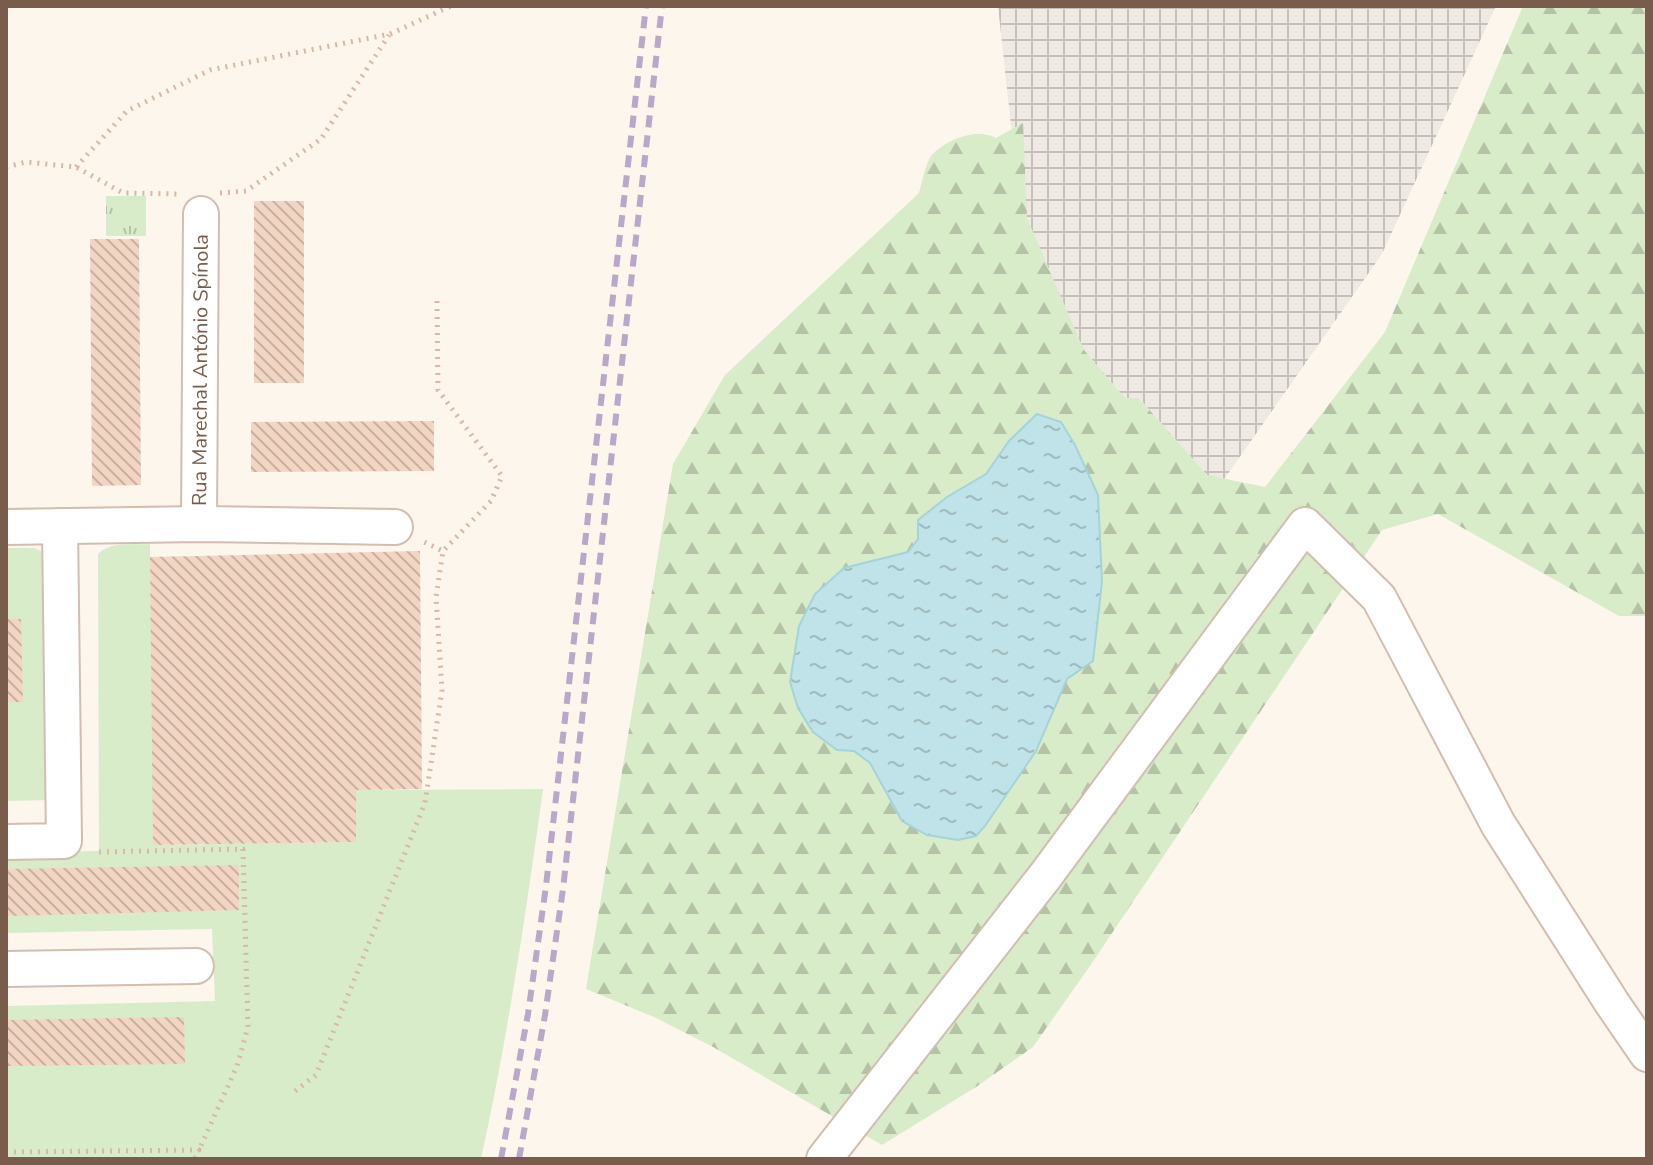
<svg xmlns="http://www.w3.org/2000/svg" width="1653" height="1165" font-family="'Nunito Sans',sans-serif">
  <defs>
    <pattern id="industrial-grid" width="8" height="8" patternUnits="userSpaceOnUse" patternTransform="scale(2)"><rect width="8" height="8" fill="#efe9e4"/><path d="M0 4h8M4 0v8" fill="none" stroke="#c7c0bb"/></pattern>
    <pattern id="forest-firs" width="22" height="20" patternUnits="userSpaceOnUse" patternTransform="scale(2)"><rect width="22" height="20" fill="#d8ecc9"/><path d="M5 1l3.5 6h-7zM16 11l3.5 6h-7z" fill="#b4c2a5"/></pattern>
    <pattern id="park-tufts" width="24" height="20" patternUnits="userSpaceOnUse" patternTransform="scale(2)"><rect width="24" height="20" fill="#d8ecc9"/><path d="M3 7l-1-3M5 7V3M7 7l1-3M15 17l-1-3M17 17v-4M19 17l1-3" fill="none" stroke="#b4c2a5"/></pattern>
    <pattern id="water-ripples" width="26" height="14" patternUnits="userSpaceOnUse" patternTransform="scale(2)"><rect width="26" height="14" fill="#bfe3e8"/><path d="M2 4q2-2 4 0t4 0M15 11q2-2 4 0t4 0" fill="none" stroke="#a0bbbe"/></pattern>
    <pattern id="building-back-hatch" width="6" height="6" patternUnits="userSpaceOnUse" patternTransform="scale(2)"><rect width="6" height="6" fill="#f3d5c3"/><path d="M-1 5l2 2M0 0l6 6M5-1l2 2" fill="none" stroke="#cab0a1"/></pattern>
  </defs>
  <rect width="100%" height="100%" fill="#fdf6ec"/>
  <polygon fill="url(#industrial-grid)" points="998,6 1496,6 1382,254 1218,488 1139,398 1117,399 1030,300"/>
  <g fill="#d8ecc9">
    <path d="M 150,544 L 154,845 L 356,842 L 356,790 L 543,789 C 526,913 508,1036 481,1159 L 6,1159 L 6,1006 L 215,1001 L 212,929 L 6,933 L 6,853 L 99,851 L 98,554 C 110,541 133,545 150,544 Z"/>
    <polygon points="6,548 34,548 45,553 52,800 6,801"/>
  </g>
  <path fill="url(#forest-firs)" d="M 1523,6 L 1647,6 L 1647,616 L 1619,616 L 1438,514 L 1382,530 L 1092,963 L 1033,1047 L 976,1087 L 882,1145 L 713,1047 L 654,1017 L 586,989 L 673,464 L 725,375 L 919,193 C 922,183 925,165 931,156 C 944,140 977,127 996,138 L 1023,123 L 1027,218 L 1084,350 L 1125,398 L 1139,398 L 1207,475 L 1265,487 L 1385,332 Z"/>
  <rect fill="url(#park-tufts)" x="106" y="196" width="40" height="40"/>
  <polygon fill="url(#water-ripples)" stroke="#a5d3da" stroke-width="2" points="1037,414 1061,422 1075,445 1098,495 1102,582 1093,661 1067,679 1036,751 985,826 976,836 958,840 927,835 902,821 870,763 854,751 837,750 813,732 798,708 790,682 799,626 815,594 844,568 908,552 918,539 918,520 947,497 986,474 1009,441"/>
  <g fill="url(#building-back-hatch)">
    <rect x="254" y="201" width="50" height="182"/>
    <polygon points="90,239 139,239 141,485 92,486"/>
    <polygon points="434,421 434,471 251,472 251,422"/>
    <polygon points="420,551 422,789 356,790 356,842 153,845 150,557"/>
    <polygon points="6,619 21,619 23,702 6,702"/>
    <polygon points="239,865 239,910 6,916 6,869"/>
    <polygon points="184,1017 185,1064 6,1066 6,1020"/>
  </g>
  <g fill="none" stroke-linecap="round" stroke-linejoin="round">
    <defs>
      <g id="minor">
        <path id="s1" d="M 199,524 L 201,214"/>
        <polyline points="6,527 199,524 395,527"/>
        <polyline points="6,842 64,841 60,526"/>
        <polyline points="6,969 196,966"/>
        <polyline points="824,1159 1046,875 1305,525 1379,598 1498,824 1612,1003 1647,1054"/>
      </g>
    </defs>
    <use href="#minor" stroke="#d1beb0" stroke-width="38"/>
    <g stroke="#d9b8a5" stroke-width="5" stroke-dasharray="2 6" stroke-linecap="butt">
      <polyline points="6,167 26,162 76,167 123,193 181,194"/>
      <polyline points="76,167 127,111 210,70 390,34 451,6"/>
      <polyline points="220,193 246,191 321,139 389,35"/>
      <polyline points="437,301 438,390 502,476 491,501 443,551"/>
      <polyline points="99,852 243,849 248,1027 237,1066 199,1150"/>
      <polyline points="295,1091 316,1075 425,803 442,690 436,597 443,551 420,540"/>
      <polyline points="6,1152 199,1150 195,1159"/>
    </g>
    <use href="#minor" stroke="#fff" stroke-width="34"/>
    <g stroke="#b9a8c9" stroke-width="6" stroke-dasharray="12 8" stroke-linecap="butt">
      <polyline points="501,1159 528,1014 546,886 646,6"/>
      <polyline points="519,1159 545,1015 563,889 662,6"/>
    </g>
  </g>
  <g text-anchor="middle" stroke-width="7" stroke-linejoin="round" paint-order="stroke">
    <g font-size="20" fill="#7a5c4d" stroke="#fffaf3">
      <text dy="7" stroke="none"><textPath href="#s1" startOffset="154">Rua Marechal António Spínola</textPath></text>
    </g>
  </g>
  <rect width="1653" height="1165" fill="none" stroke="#7a5c4d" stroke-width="16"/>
</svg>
